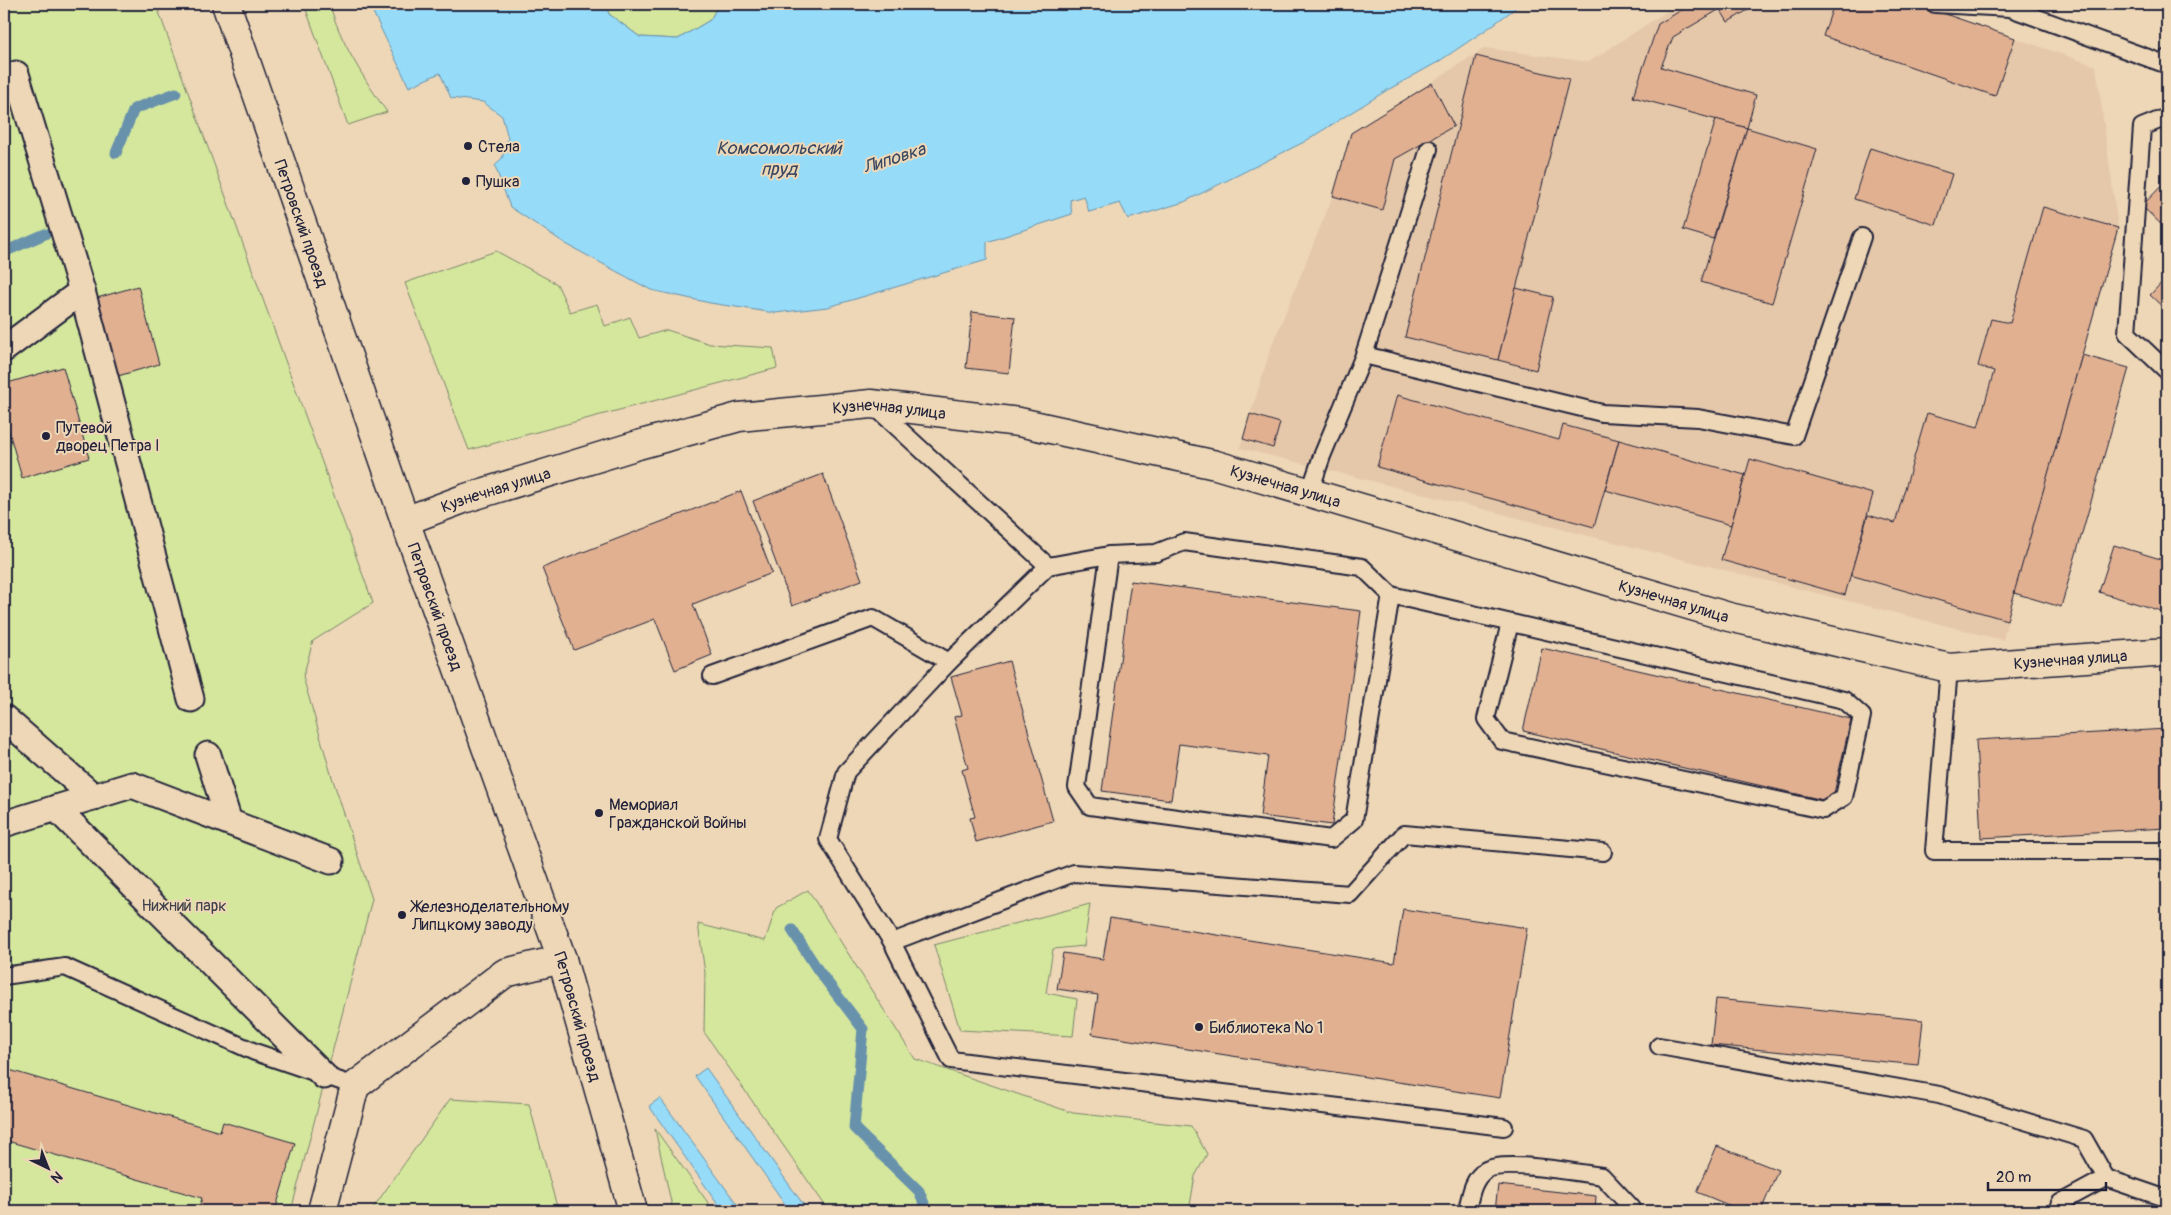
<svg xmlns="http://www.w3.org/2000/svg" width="2171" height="1215" font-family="Pangolin,sans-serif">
  <rect width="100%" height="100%" fill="#edd7b6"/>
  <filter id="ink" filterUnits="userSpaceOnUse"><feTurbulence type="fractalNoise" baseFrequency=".02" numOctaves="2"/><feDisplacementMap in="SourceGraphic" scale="10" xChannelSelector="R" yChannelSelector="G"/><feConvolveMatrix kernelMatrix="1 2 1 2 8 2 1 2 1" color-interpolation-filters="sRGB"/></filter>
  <g filter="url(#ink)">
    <polygon fill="#e5c8a9" points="1678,4 1916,4 2096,66 2118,228 2014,593 2003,640 1240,448 1271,348 1333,196 1351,133 1485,48 1589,62"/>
    <g fill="#d4e79c" stroke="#7b846c">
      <polygon points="4,4 156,4 373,603 313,641 303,677 331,774 372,899 291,1211 4,1211"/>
      <path d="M 304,4 L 330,4 C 338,39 366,82 387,112 L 348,125 Z"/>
      <polygon points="605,4 719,4 710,20 678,39 640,37 609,14"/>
      <polygon points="496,251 557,284 570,312 597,304 605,326 630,317 639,338 667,330 710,344 773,348 777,368 469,450 405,283"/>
      <polygon points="808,890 915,1059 1073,1113 1191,1126 1207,1154 1195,1176 1189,1211 829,1211 704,1032 705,973 698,924 765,941 776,908"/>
      <polygon points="1090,904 1084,946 1053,949 1046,993 1077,999 1073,1036 960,1030 934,945"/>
      <polygon points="450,1099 529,1104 558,1211 371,1211"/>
      <polygon points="655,1129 714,1211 673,1211"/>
    </g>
    <g fill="#96dbf8" stroke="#6891ac">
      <polygon points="369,4 605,4 609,14 640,37 678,39 710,20 719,4 1521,4 1490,27 1438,62 1384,92 1304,142 1184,202 1128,219 1120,203 1089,212 1084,196 1070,200 1072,214 987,242 987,260 828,307 775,313 710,303 651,290 566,244 510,207 495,166 502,158 508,138 502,116 483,102 451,98 440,73 409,87"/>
      <polygon points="706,1068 808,1211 790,1211 695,1076"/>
      <polygon points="660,1098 742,1211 723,1211 649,1106"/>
    </g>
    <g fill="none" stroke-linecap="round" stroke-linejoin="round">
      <g stroke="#6891ac" stroke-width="11">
        <polyline points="116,153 134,109 176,93"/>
        <polyline points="4,252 45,234"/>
        <polyline points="792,930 818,970 863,1029 854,1128 919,1191 927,1211"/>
      </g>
    </g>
    <g fill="#e0b091" stroke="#22223b">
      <polygon points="1692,4 1758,4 1728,22 1720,9 1673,37 1661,67 1756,95 1747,128 1633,97 1658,24"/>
      <polygon points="1834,4 1916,4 2015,38 1995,96 1823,36"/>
      <polygon points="1476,56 1569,79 1498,360 1405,337"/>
      <polygon points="1432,83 1454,126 1395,159 1382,210 1333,196 1351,133"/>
      <polygon points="1716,119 1747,128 1713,239 1683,230"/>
      <polygon points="1747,128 1817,149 1772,303 1701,282"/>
      <polygon points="1870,148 1952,174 1936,225 1854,199"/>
      <polygon points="2167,180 2167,230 2142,206"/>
      <polygon points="2043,207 2118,228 2007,620 1850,575 1868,515 1895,523 1927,413 1978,427 1994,371 1978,366 1991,319 2010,323"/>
      <polygon points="2167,277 2167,311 2150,295"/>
      <polygon points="138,286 159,364 118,376 97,298"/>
      <polygon points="1516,288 1553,297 1536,370 1498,360"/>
      <polygon points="972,312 1015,317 1009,373 966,368"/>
      <polygon points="2082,355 2129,368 2061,607 2014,593"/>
      <polygon points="63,367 89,458 22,478 4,414 4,384"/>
      <polygon points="1397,395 1559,440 1563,425 1619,440 1594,527 1377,467"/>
      <polygon points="1250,414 1280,423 1273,448 1243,439"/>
      <polygon points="1619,440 1745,475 1731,525 1605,490"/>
      <polygon points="1750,459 1873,494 1845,595 1721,560"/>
      <polygon points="823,474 862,580 792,606 753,501"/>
      <polygon points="741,491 772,573 693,604 712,655 675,670 655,619 574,650 542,568"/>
      <polygon points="2114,545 2167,561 2167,589 2161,611 2099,592"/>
      <polygon points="1131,581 1361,611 1332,825 1260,816 1268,756 1179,744 1171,800 1102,791"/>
      <polygon points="1542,648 1851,719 1832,802 1523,731"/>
      <polygon points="1009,661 1053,821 976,842 970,818 975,817 962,770 968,768 954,717 962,715 951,677"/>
      <polygon points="2167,729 2167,828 1981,838 1976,740"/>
      <polygon points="1403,909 1527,928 1500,1098 1092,1034 1098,995 1057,989 1063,953 1103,959 1110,918 1394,963"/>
      <polygon points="1716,999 1923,1020 1918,1065 1711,1045"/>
      <polygon points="6,1069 220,1132 223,1122 295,1143 275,1211 198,1211 202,1198 4,1140 4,1077"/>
      <polygon points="1717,1146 1778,1170 1761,1211 1743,1211 1697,1192"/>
      <polygon points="1498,1185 1596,1196 1595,1211 1495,1211"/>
    </g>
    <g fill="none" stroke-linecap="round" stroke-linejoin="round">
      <defs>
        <g id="service">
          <polyline points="1935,4 2010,8"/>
          <polyline points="2006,4 2010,8 2162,63 2167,58"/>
          <polyline points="2167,117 2142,127 2127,333 2167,371"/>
          <polyline points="1364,355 1429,149"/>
          <polyline points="873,405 1048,566"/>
          <polyline points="1310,491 1322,456 1364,355 1602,413 1698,418 1794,436 1862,237"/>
          <polyline points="1109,555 1077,787 1090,806 1331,839 1354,820 1391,595"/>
          <polyline points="1949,668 1934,851 2167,851"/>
          <polyline points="712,676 873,618 949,662"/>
          <polyline points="892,942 1074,873 1350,894 1404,834 1603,852"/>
          <polyline points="4,976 65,967 255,1052 355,1086"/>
          <polyline points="1659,1046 1939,1095 2084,1139 2106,1178"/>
          <polyline points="1504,1127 951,1060 892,942 828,839 846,772 949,662 1048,566 1109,555 1156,553 1184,542 1362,567 1391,595 1844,700 1862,716 1844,797 1823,810 1502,741 1486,719 1510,623"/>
          <path d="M 1467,1211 C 1470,1197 1472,1179 1486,1170 C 1504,1159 1579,1173 1602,1176 L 1632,1208 L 1631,1211"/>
          <polyline points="2057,1211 2060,1203 2106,1178 2167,1199"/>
        </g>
        <g id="pedestrian">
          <polyline points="16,74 82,291 191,699"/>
          <polyline points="4,349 82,291"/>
          <polyline points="4,718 94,797"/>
          <polyline points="208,755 229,822"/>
          <polyline points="56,808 324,1076"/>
          <polyline points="4,824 132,785 331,861"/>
        </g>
        <g id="minor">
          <path id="s1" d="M 405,521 L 466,498 L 638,445 L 739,417 L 871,404 L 1019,422 L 1216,465 L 1729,617 L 1949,668 L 2167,652"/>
          <polyline points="322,1211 355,1086 505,973 562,959"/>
        </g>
        <g id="tertiary">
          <path id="s2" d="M 226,4 L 405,521 L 562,959 L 633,1211"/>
        </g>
      </defs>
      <use href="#service" stroke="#22223b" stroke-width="20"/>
      <use href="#pedestrian" stroke="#22223b" stroke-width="29"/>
      <use href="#minor" stroke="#22223b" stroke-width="31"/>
      <use href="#tertiary" stroke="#22223b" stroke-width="31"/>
      <use href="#service" stroke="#edd7b6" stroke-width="16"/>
      <use href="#pedestrian" stroke="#edd7b6" stroke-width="25"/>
      <use href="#minor" stroke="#edd7b6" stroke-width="28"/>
      <use href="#tertiary" stroke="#edd7b6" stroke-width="28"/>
    </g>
  </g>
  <g fill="#22223b" stroke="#edd7b6" stroke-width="2">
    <circle cx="468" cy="146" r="5"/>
    <circle cx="466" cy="181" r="5"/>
    <circle cx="46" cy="436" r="5"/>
    <circle cx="599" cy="813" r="5"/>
    <circle cx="402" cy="915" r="5"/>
    <circle cx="1199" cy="1027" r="5"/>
  </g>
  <g text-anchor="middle" stroke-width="4" stroke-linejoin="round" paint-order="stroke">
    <g font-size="16" fill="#22223b" stroke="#edd7b6" text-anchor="start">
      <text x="478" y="152">Стела</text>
      <text x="476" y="187">Пушка</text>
      <text x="56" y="433">Путевой<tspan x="56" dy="18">дворец Петра I</tspan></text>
      <text x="609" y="810">Мемориал<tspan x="609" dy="18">Гражданской Войны</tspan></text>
      <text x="412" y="912">Железноделательному<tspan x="412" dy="18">Липцкому заводу</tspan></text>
      <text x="1209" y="1033">Библиотека № 1</text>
    </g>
    <g font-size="16" fill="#22223b" stroke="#edd7b6">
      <text dy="6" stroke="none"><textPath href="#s2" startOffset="232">Петровский проезд</textPath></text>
      <text dy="6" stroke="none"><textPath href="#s1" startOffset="501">Кузнечная улица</textPath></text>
      <text dy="6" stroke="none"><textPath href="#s1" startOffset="906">Кузнечная улица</textPath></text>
      <text dy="6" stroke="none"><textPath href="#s1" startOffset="96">Кузнечная улица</textPath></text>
      <text dy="6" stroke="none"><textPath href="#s1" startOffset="1311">Кузнечная улица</textPath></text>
      <text dy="6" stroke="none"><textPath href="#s2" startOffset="638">Петровский проезд</textPath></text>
      <text dy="6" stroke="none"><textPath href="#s1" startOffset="1716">Кузнечная улица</textPath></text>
      <text dy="6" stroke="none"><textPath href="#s2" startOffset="1072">Петровский проезд</textPath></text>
    </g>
    <g font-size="16" fill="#3d404a" stroke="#edd7b6">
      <text x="184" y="911">Нижний парк</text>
    </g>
    <g font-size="18" font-style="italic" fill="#394761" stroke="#edd7b6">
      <text x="779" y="154">Комсомольский<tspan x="779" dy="21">пруд</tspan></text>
      <text transform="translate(894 158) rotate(-18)" y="6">Липовка</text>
    </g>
  </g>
  <rect width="2171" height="1215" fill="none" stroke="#edd7b6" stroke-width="20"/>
  <rect x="10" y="10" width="2151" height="1195" fill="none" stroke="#22223b" stroke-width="2" filter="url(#ink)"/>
  <g transform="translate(48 1168) rotate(137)" stroke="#edd7b6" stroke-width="4" paint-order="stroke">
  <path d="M0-4L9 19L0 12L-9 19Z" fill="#22223b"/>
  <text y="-8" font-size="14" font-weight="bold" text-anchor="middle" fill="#22223b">N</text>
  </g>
  <path d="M1988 1182v8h118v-8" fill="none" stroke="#22223b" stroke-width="2.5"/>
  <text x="1996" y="1182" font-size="15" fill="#22223b" stroke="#edd7b6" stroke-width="4" paint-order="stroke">20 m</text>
</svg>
